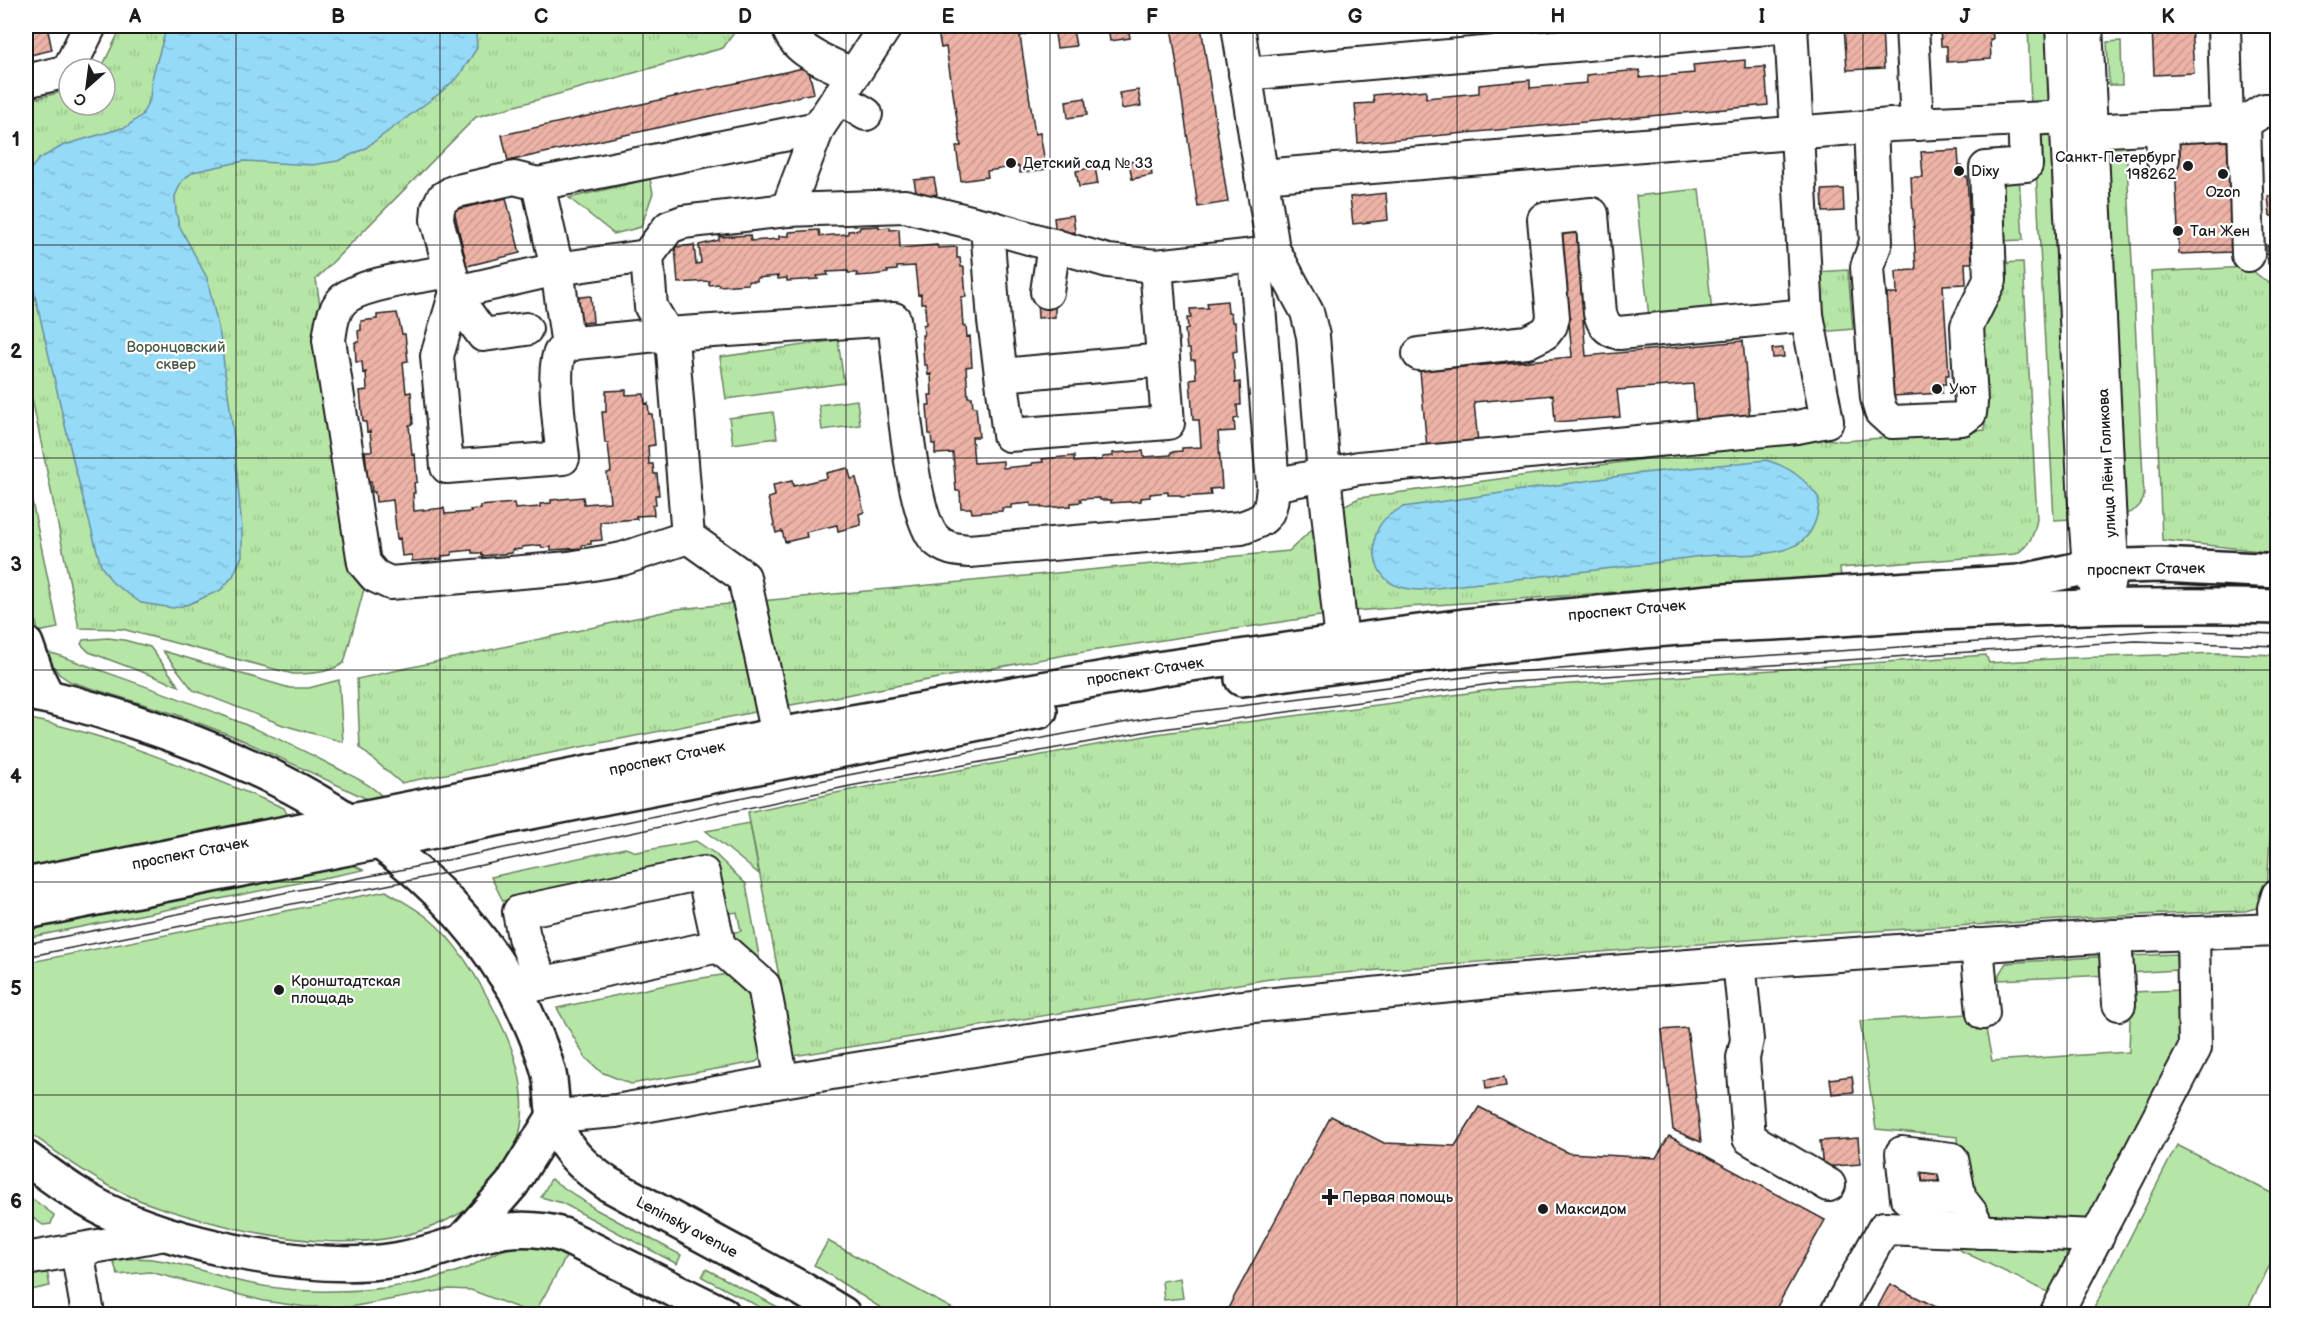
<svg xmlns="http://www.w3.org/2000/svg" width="2303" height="1340" font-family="'Balsamiq Sans',sans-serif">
  <defs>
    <pattern id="park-tufts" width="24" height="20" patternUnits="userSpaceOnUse" patternTransform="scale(1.5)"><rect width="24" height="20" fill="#b6e6a6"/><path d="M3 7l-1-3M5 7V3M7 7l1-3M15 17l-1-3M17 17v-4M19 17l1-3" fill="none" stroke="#9cc58e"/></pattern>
    <pattern id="water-ripples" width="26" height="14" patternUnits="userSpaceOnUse" patternTransform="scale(1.5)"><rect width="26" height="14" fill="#95daf7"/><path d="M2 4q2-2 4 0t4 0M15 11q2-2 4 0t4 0" fill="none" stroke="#80bad3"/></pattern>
    <pattern id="building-hatch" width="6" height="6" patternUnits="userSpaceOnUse" patternTransform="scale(1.5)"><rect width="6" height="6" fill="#edb3a7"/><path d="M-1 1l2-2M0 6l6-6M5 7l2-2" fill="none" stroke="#cb998f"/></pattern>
  </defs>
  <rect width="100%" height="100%" fill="#fff"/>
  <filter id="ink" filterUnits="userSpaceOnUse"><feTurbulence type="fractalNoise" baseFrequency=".0167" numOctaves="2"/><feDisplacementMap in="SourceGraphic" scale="12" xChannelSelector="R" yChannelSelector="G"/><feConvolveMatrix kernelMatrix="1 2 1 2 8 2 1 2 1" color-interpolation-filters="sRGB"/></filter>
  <g filter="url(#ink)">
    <g fill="#b6e6a6" stroke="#698161" stroke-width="1.5">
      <polygon points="2028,26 2050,26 2053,105 2031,107"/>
      <polygon points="2121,41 2122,85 2109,85 2107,42"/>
      <polygon points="2034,130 2055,130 2072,519 2054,520"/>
      <path d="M 2126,144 L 2144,497 C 2140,508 2134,512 2122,515 L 2105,145 Z"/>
      <polygon points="2019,175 2023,240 1998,241 1995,177"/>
      <polygon points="1699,189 1712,312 1649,318 1636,196"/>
      <polygon points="857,400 860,425 822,430 819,405"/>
      <polygon points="773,412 777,438 733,444 729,418"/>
      <polygon points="26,472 58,628 38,632 26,571"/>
      <polygon points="108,638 124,640 150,647 179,686 89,652 81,644 83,640"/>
      <polygon points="163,651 290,688 309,688 339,680 343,742 283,725 193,690"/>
      <path d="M 43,652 L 55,654 C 148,688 244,718 331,765 C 350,775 370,783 385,799 L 367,799 L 238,738 L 175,714 L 71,682 L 59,674 Z"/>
      <path d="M 26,718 C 116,736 200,773 284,808 L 288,816 L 285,819 L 26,869 Z"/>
      <polygon points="750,823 759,874 706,831"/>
      <polygon points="696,841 714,853 746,884 761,967 746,954 729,933 741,931 737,912 726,914 710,859 503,901 491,877 625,848 637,852"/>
      <polygon points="349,863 363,870 26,938 26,925"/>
      <path d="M 386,891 C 400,900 416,908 428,918 C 460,944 485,990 502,1026 C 525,1074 535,1132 498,1176 C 489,1185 481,1198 471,1207 C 467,1210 460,1213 455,1216 C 380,1258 282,1241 202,1220 C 173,1212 144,1204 117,1190 C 85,1174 55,1151 26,1130 L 26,963 Z"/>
      <polygon points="2176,954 2177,970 2129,973 2128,956"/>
      <polygon points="2109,956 2110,975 1999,980 1999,974 2006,963"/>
      <polygon points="728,974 753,997 763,1056 756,1062 631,1084 601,1072 585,1057 557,1008 689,980"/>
      <polygon points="2182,990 2185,1044 2088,1225 2007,1221 1979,1213 1961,1181 1958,1137 1876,1129 1860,1021 1983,1013 1992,1061 2129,1052 2131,992"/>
      <polygon points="2177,1145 2277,1196 2277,1251 2245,1314 2091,1314"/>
      <polygon points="551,1179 597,1210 681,1255 677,1264 562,1203 541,1197"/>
      <polygon points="26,1194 54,1215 51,1224 43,1225 26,1213"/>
      <polygon points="1928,1235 2078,1245 2052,1294"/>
      <polygon points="828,1241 962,1314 890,1314 814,1265"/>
      <path d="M 528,1245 L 547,1248 L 566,1257 L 534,1314 L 471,1290 L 449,1289 L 350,1307 L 306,1307 L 264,1301 L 150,1272 L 118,1275 L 113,1261 C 156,1251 198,1271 238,1281 C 269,1288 303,1292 334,1291 C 378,1291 423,1284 464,1269 C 473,1266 481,1260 489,1256 C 502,1249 514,1247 528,1245 Z"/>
      <polygon points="706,1269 791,1314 773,1314 702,1277"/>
      <polygon points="47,1271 50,1286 26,1291 26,1276"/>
      <polygon points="1180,1278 1183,1298 1164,1300 1162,1281"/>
    </g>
    <g fill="url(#park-tufts)" stroke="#698161" stroke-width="1.5">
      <path d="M 122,26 L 739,26 L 723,48 L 476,117 L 316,279 L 364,589 L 344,663 C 328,673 311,674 293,674 L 122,629 L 79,628 L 26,369 L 26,101 L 69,90 L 69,105 L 105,105 L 105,69 L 101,69 Z"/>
      <polygon points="650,179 653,193 641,227 614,234 569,198"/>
      <path d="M 2023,262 L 2037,519 C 2034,535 2030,545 2016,554 L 1840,568 L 1841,576 L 1353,611 L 1071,654 L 780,707 L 401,783 L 360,748 L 357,679 L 677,609 L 1289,551 L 1329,513 L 1359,498 L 1807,437 L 1843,441 L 1985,430 L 1981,329 L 2001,296 L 1999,263 Z"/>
      <polygon points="2248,267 2277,290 2277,553 2162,540 2151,272"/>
      <polygon points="1848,270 1853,329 1821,332 1816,272"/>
      <polygon points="838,340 844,383 726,399 720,357"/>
      <polygon points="2220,653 2277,655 2278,801 2271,817 2267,894 2260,907 2245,911 2140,915 1807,935 1270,979 794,1056 748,812 850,790 1156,734 1499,689 1986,655 1989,663 2068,658"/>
    </g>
    <g fill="url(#water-ripples)" stroke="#658e9f" stroke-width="1.5">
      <polygon points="167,26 272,26 294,31 315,26 471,26 476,34 477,48 459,76 440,93 364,149 338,161 312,165 244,161 193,172 182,181 175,196 176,212 179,225 207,278 220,335 233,430 242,530 242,556 233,576 221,590 189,604 173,608 141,603 113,583 101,566 74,464 26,257 26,174 39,159 64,145 126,127 142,115 150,98 152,78"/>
      <path d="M 1766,460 C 1790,467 1805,479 1819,498 C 1819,516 1813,536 1796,545 C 1769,559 1732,553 1702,556 C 1680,558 1659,563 1638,565 C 1565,574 1492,581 1420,590 C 1409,589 1397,588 1388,581 C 1371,566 1369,532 1387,517 C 1391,513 1398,510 1403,507 L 1634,474 Z"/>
    </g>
    <g fill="url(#building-hatch)" stroke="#1c1c1c" stroke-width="1.5">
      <polygon points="26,26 47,26 52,50 26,56"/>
      <polygon points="937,26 1024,26 1025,35 1020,36 1035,134 1040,133 1046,169 1020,173 1019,166 987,171 988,177 961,181 956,146 961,146 946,47 941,48"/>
      <polygon points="1108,26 1128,26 1130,38 1110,41"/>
      <polygon points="1171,26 1201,26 1228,202 1198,207"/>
      <polygon points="1844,26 1882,26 1884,68 1847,70"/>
      <polygon points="1940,26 1992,26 1993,39 1990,39 1991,59 1947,62 1947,46 1941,46"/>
      <polygon points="2152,26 2191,26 2194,73 2154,75"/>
      <polygon points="1073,30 1076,46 1057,48 1055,33"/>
      <polygon points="1745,60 1745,68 1765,67 1768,105 1358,143 1355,104 1374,103 1373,95 1426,90 1426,98 1479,93 1479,85 1530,80 1530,88 1587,83 1586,75 1640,70 1640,78 1694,73 1693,65"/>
      <polygon points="808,67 814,93 508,161 502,135"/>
      <polygon points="1138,90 1141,106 1122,109 1119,93"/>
      <polygon points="1085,98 1087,115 1068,118 1066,101"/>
      <polygon points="2227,134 2232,252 2179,254 2174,136"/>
      <polygon points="1958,150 1959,166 1962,166 1963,176 1967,176 1972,263 1965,263 1966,284 1943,285 1949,375 1946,375 1946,384 1942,384 1942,393 1893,396 1887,294 1897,294 1896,271 1916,270 1911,177 1923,177 1921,152"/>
      <polygon points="1149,159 1152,175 1132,179 1129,162"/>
      <polygon points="1095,167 1098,184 1079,187 1076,171"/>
      <polygon points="934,178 937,194 917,197 914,180"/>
      <polygon points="1843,189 1844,211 1823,212 1822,190"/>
      <polygon points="1386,193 1388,220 1353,224 1350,197"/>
      <polygon points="2278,195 2278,216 2270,216 2268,196"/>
      <polygon points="506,198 520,253 467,266 454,210"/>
      <polygon points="1073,215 1075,232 1056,235 1054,218"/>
      <polygon points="879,226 879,228 890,227 890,230 899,229 900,248 937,245 938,248 957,247 957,258 960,258 961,267 964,267 964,272 966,297 961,297 963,326 966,326 967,337 970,336 972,366 966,367 968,397 972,397 973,407 976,407 979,437 972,437 974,463 1003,461 1003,468 1032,465 1032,463 1043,462 1042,459 1074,456 1074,462 1102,460 1102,457 1113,456 1113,453 1143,451 1144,457 1171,455 1171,452 1182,451 1182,448 1201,447 1199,420 1193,420 1190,379 1196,378 1195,360 1191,360 1190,349 1187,349 1185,330 1188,329 1187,318 1191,318 1190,309 1208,308 1207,303 1227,301 1228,313 1231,313 1232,322 1235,322 1237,351 1233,352 1235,383 1240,382 1241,405 1237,405 1238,418 1234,419 1235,431 1218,432 1222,488 1210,489 1211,495 1181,497 1180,495 1168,495 1168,492 1150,494 1150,497 1141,498 1141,501 1111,503 1111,500 1100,500 1100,498 1080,499 1081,502 1071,503 1071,506 1041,508 1041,506 1031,506 1031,503 1011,505 1011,508 1002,508 1002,511 972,513 971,508 961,508 960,491 956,491 953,453 935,454 935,444 932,444 931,434 929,434 927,405 930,405 929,395 932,395 931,374 928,375 927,365 924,365 922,335 924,335 923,325 926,324 925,303 921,303 921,294 918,295 915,266 897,267 897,270 887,271 888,273 872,275 857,276 857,273 848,273 848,271 827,272 828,275 817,276 818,279 787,281 787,278 778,279 778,276 757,278 757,281 748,281 748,284 719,286 719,284 709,285 709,281 678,283 675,247 694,245 696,264 701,263 699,245 719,240 719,237 750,235 751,241 779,239 779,236 789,236 789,232 819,230 820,236 848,234 848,231 859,230 860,227"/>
      <polygon points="1585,227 1592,319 1583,320 1586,356 1743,341 1750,419 1696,424 1693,384 1617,390 1620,417 1555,422 1553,395 1474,402 1478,443 1427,448 1420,371 1572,357 1569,321 1560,322 1551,230"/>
      <polygon points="2278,245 2278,263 2268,264 2267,246"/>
      <polygon points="591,296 593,322 571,324 569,298"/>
      <polygon points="1055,300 1055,317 1038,318 1037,301"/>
      <polygon points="397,313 402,334 405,334 408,361 403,362 406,393 411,392 413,424 409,425 412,455 415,454 417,482 414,483 415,493 413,493 414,511 444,508 445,514 471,512 470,510 481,509 480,506 514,503 515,509 540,507 540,504 551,503 551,500 583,497 584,504 610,502 607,473 611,472 608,443 605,443 602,412 606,412 606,391 626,390 626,395 644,394 645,404 648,403 649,414 652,414 655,445 648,446 649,464 653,464 654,474 657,474 659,495 655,495 656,504 653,505 654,515 636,516 637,519 600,522 602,540 591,541 591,544 582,545 582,548 551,550 551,547 542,548 541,545 522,547 522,549 512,550 512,553 482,556 481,553 472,553 472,550 452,552 452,555 442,556 442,559 412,561 412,555 402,556 400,538 397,539 393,500 376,502 375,492 372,492 371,482 368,482 365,451 372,451 370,431 367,432 366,422 363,422 360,391 367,390 366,372 363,373 362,362 356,362 355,342 359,342 358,331 361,330 361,321 377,319 377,315"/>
      <polygon points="1783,348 1784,357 1773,358 1772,349"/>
      <polygon points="848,468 851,479 856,478 864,512 859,514 861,525 838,531 837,525 806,532 807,537 785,542 782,531 776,533 768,498 775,496 773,485 792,481 793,486 827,478 826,473"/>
      <polygon points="1687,1028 1698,1115 1701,1142 1673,1130 1662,1030"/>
      <polygon points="1852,1076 1854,1092 1832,1094 1830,1079"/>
      <polygon points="1504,1077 1506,1086 1486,1089 1485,1080"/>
      <polygon points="1479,1107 1568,1153 1656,1158 1669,1136 1825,1220 1773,1314 1225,1314 1331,1116 1384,1143 1455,1146"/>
      <polygon points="1858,1138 1860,1164 1823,1167 1820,1141"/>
      <polygon points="1917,1161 1944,1164 1941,1189 1915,1186"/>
      <polygon points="1890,1284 1950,1314 1874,1314"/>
    </g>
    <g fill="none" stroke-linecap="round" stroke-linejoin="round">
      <defs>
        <g id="minor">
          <path d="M 788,26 C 794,53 831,63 853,75"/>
          <polyline points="1238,26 1273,249 1307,312 1313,336 1324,475 1342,642"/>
          <polyline points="1912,26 1917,124"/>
          <polyline points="2062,26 2086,527 2089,567 2103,606"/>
          <polyline points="2086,26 2112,567 2106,593"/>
          <polyline points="2224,26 2227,124"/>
          <polyline points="1245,74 1791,26"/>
          <polyline points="26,81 68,71 90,26"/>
          <polyline points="838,97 866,114"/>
          <polyline points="2244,123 2248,255"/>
          <polyline points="1871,127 1876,242 1867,267 1877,398 1881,412 1892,422 1962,419 1970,413 1971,402 1967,326 1990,280 1986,168 2026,165 2024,119"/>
          <polyline points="2162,127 2163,159"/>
          <polyline points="2069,132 2244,123 2264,110 2278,110"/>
          <polyline points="1261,176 1891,125 2090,116"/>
          <polyline points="787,210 818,128"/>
          <polyline points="987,226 994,321 1009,435 1168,423 1156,266"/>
          <polyline points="1255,255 1273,485"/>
          <polyline points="647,256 651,307 667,334 673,351 688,537 744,577 778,735"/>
          <path d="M 450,271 C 425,276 359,283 342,301 C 332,312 331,327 329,340 L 364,563 L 375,576 L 390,583 L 569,568 L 622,559 L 688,537"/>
          <path d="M 456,292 L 437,356 L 447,467 L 563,458 C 561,437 551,370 560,353 C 564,347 571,345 576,343 L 667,334 L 894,319 C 899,360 910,514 935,539 C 945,549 956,550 969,551 L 1241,528 C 1269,519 1271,514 1273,485 L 1359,468 L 1797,427 L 1827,421 L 1807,315 L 1791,26"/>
          <polyline points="456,292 557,269 538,184 818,128 886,26"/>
          <polyline points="1047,292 1054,245"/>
          <polyline points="526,329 483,335 465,310 456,292 437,220 438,208 442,199 453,192 514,178 538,184"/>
          <polyline points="568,346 557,269 647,256 669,227 683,222 787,210 905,206 987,226 1108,261 1156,266 1255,255 1273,249"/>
          <path d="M 1419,354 L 1527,342 L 1545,333 L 1551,325 L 1553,317 L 1544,219 L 1592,214 L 1600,313 C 1603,324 1607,330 1619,333 L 1807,315"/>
          <polyline points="1002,375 1163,360"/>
          <polyline points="2275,930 2274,908 2278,895"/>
          <polyline points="2115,936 2119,1004"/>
          <polyline points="1977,945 1983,1013"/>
          <polyline points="1739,962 1747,1040 1743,1058 1749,1138 1829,1185"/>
          <polyline points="542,983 524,937 519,912 703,873 719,946 764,986 782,1081"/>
          <polyline points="520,988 719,946"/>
          <polyline points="554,1116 616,1111 788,1080 1234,1008 1500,981 1739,962 2115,936 2278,930"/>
          <polyline points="1960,1199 1907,1198 1902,1153 1952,1159 1960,1199 1971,1213 1980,1232"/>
          <polyline points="77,1250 88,1314"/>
          <polyline points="26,1259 165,1234"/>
          <polyline points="1836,1314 1884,1228 2098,1236"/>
          <polyline points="2056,1314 2195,1048 2193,933"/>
        </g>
        <g id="major">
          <polyline points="26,644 38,678 47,696"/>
          <path d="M 1242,679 C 1392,659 1542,638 1693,627 C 1737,624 1780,623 1824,620 C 1975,610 2126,603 2278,607"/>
          <path d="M 26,693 C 60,698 93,709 126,719 C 266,763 410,836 495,960 C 501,970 509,980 515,990 C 528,1016 542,1046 549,1074 C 552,1088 551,1102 554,1115 C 561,1147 582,1166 608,1184 L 802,1289 L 843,1314"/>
          <polyline points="26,885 778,735 1157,669 1342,642 1464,626 1710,602 2018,582 2089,567 2161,565 2278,571"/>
          <polyline points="26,912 1040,711"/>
          <path d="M 26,1158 C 55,1179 85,1202 118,1216 C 192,1248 315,1273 395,1260 C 458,1250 496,1216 563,1235 L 723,1314"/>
          <polyline points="463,1240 512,1184 554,1116"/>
        </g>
      </defs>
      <use href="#minor" stroke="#1c1c1c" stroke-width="36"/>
      <use href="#major" stroke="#1c1c1c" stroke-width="38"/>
      <use href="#minor" stroke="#fff" stroke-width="32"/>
      <use href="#major" stroke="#fff" stroke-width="33"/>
      <g stroke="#1c1c1c" stroke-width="1.5">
        <polyline points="26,944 410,868 848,775 1154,717 1496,673 2165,630 2278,634"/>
        <polyline points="26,957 422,878 850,786 1155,730 1498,683 2136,641 2278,646"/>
      </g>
    </g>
  </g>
  <path fill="none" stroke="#1c1c1c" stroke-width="1.5" stroke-opacity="0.55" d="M 236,26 L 236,1314M 440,26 L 440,1314M 643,26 L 643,1314M 846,26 L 846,1314M 1050,26 L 1050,1314M 1253,26 L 1253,1314M 1457,26 L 1457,1314M 1660,26 L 1660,1314M 1863,26 L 1863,1314M 2067,26 L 2067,1314M 26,245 L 2278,245M 26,458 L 2278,458M 26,670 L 2278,670M 26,882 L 2278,882M 26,1095 L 2278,1095"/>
  <g fill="#1c1c1c" stroke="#fff" stroke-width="2">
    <circle cx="1011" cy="163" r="6"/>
    <circle cx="2188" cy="166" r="6"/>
    <circle cx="1959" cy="171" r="6"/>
    <circle cx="2223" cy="174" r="6"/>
    <circle cx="2178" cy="231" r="6"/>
    <circle cx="1937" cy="389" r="6"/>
    <circle cx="279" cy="990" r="6"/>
    <path d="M1327 1188h6v6h6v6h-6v6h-6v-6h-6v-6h6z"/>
    <circle cx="1543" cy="1209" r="6"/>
  </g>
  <g text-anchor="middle" stroke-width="4.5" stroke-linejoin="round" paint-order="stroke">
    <g font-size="15" fill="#1c1c1c" stroke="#fff" text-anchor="start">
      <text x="2176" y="162" text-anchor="end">Санкт-Петербург<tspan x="2176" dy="17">198262</tspan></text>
      <text x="1023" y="168">Детский сад № 33</text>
      <text x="1971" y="176">Dixy</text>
      <text x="2223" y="197" text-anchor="middle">Ozon</text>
      <text x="2190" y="236">Тан Жен</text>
      <text x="1949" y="394">Уют</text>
      <text x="291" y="986">Кронштадтская<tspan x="291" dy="17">площадь</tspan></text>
      <text x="1342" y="1202">Первая помощь</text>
      <text x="1555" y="1214">Максидом</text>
    </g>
    <g font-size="15" fill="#4a5945" stroke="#fff">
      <text x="176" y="352">Воронцовский<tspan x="176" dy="17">сквер</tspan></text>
    </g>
    <g font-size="15" fill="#1c1c1c" stroke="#fff">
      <text transform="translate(2107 463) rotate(-93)" y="5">улица Лёни Голикова</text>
      <text transform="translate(2146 569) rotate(-1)" y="5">проспект Стачек</text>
      <text transform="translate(1627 610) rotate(-5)" y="5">проспект Стачек</text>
      <text transform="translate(1145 671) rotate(-9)" y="5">проспект Стачек</text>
      <text transform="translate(667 758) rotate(-12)" y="5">проспект Стачек</text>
      <text transform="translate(190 853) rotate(-11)" y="5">проспект Стачек</text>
      <text transform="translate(687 1227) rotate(28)" y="5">Leninsky avenue</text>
    </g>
  </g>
  <rect width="2303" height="1340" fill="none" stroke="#fff" stroke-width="66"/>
  <g transform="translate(87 87) rotate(208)"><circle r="28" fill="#ffffff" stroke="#a4a4a4" stroke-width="1.5"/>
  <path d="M0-4.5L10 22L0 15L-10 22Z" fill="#1c1c1c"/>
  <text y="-9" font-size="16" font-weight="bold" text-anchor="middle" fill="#1c1c1c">С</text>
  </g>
  <rect x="33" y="33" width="2237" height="1274" fill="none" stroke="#1c1c1c" stroke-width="2"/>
  <g font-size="20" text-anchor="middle" font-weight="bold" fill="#1c1c1c">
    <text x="135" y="23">A</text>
    <text x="338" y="23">B</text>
    <text x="541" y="23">C</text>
    <text x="745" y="23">D</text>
    <text x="948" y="23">E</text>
    <text x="1152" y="23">F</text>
    <text x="1355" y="23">G</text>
    <text x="1558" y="23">H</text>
    <text x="1762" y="23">I</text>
    <text x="1965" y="23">J</text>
    <text x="2168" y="23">K</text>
    <text x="16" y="146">1</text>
    <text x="16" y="358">2</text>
    <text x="16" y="571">3</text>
    <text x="16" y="783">4</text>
    <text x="16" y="995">5</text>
    <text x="16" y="1208">6</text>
  </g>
</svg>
